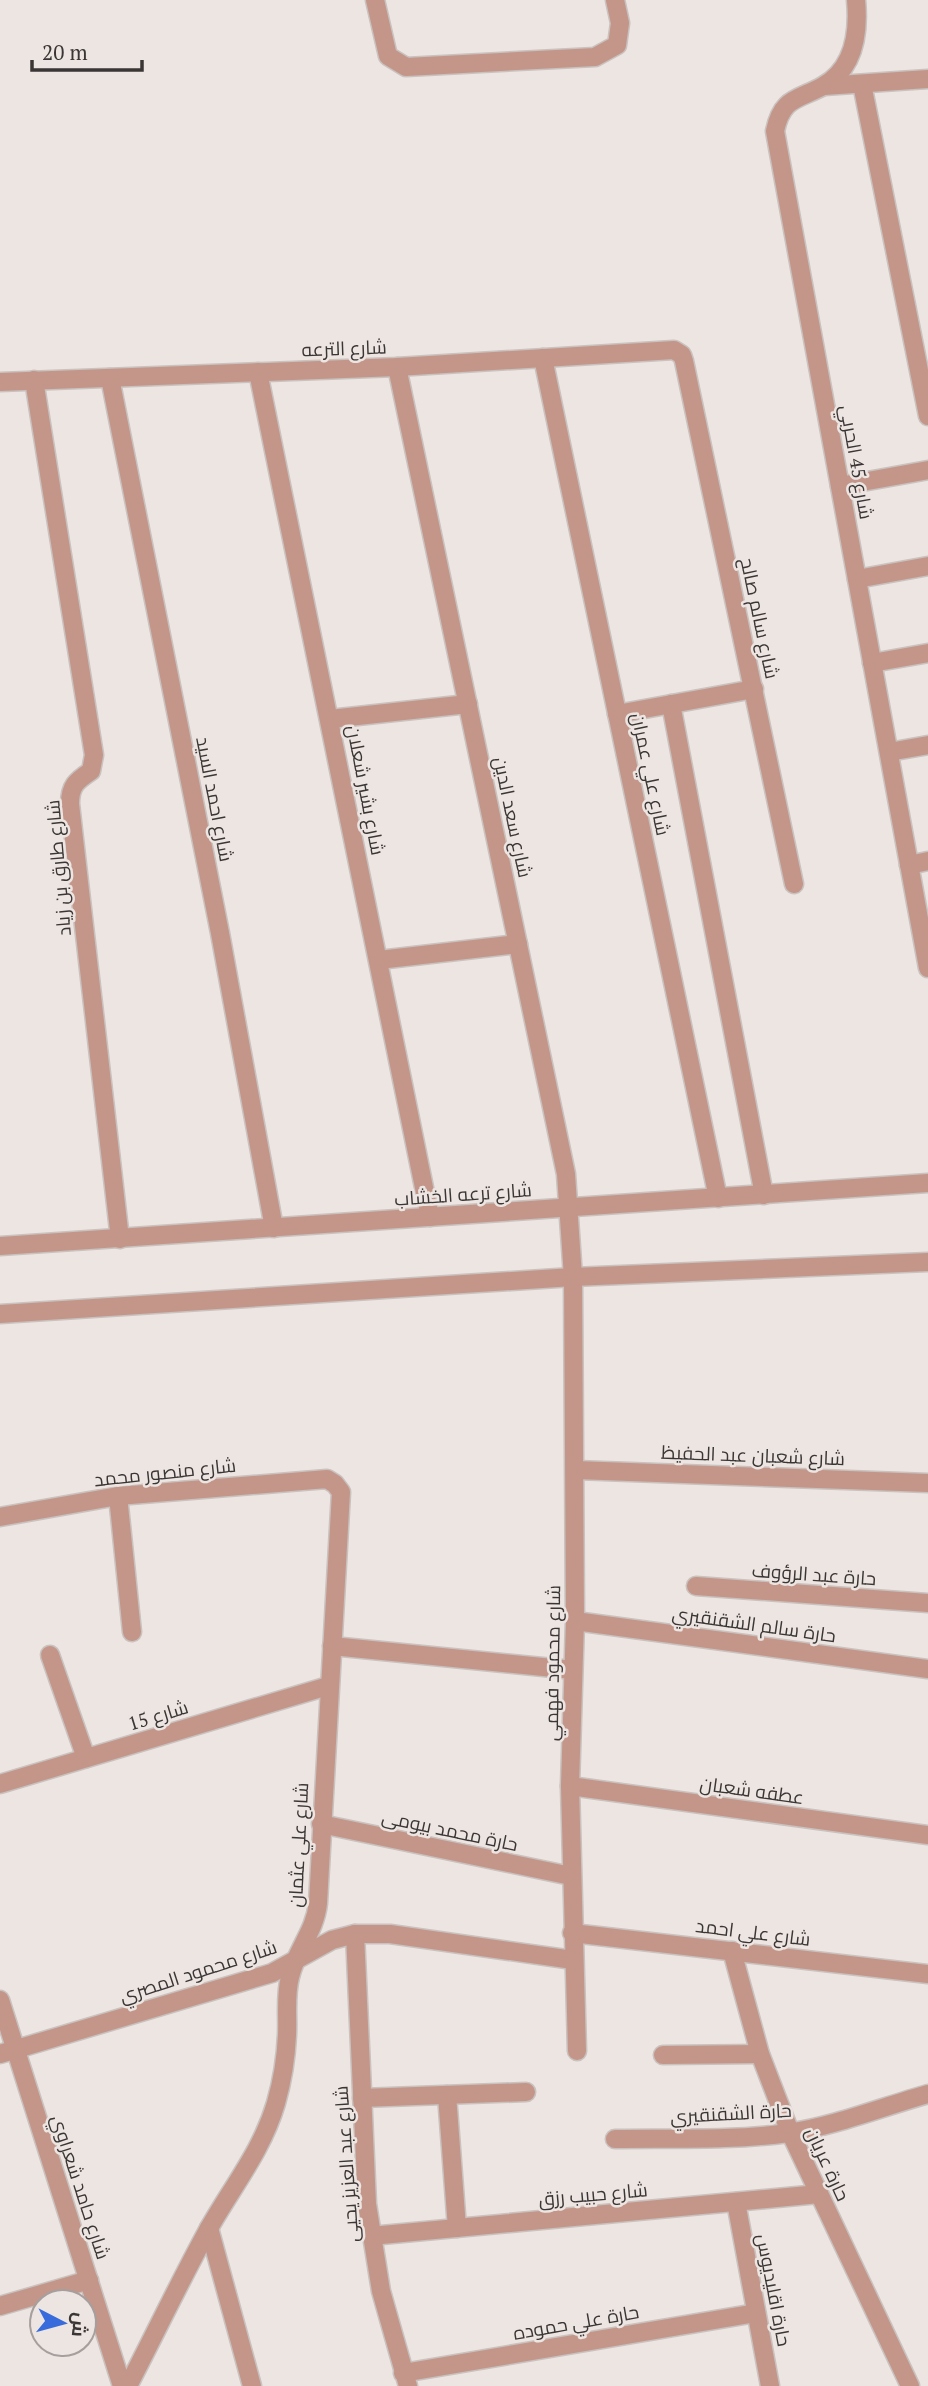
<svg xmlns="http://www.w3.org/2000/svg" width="928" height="2386" font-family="'PT Serif',Cairo,serif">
  <rect width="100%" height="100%" fill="#ede5e2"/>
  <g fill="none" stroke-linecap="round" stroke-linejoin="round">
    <defs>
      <polyline id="service" points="375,0 388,56 406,67 595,57 617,45 620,23 615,0"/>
      <g id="minor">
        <polyline points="862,84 928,416"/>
        <polyline points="824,86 928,79"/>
        <polyline points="543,358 718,1198"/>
        <polyline points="397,367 566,1174 573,1277 575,1621 570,1786 577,2051"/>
        <polyline points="258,372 430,1217"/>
        <polyline points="110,378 220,933 274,1228"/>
        <path d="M 34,380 L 94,755 L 91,771 C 76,781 70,786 70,804 L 120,1239"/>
        <polyline points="0,382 397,367 674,350 682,355 684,361 794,884"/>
        <polyline points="840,486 928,470"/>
        <polyline points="857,579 928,566"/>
        <polyline points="872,663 928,653"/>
        <polyline points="671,704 764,1195"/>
        <polyline points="617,714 754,689"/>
        <polyline points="330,719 468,704"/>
        <polyline points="889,752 928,745"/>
        <polyline points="909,865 928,861"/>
        <polyline points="379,960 518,944"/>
        <polyline points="576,1470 928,1483"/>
        <polyline points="118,1496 132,1632"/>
        <path d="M 0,1517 L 118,1496 L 327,1479 L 335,1484 L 341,1492 L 318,1903 C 315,1932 296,1950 290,1977 C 285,1996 288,2016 287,2035 C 286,2058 282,2082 276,2103 C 262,2151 232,2187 208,2230 C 180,2281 155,2334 128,2386"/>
        <polyline points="696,1586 928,1603"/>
        <polyline points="575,1621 928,1669"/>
        <polyline points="332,1646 573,1670"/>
        <polyline points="50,1655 86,1758"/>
        <polyline points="0,1784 328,1686"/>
        <polyline points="570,1786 928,1835"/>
        <polyline points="321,1824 571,1876"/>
        <polyline points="572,1933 928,1974"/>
        <polyline points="355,1934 367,2204 381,2291 408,2386"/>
        <polyline points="732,1951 760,2054 790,2132 910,2386"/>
        <polyline points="0,2000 122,2386"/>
        <polyline points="0,2054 272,1973 332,1940 355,1934 390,1934 573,1960"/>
        <polyline points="663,2055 760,2054"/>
        <polyline points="447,2095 457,2228"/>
        <polyline points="362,2098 526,2092"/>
        <path d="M 615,2139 C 672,2138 731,2141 788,2133 C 835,2126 882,2107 928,2094"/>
        <polyline points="736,2202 770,2386"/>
        <polyline points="209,2228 252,2386"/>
        <polyline points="371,2236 819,2194"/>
        <polyline points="0,2306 89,2280"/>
        <polyline points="403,2373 756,2313"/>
      </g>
      <g id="tertiary">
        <path d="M 856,0 C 859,32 855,68 823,86 C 798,100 782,97 775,131 L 928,968"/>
        <polyline points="0,1246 928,1183"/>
        <polyline points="0,1314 573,1277 928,1262"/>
      </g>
    </defs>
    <use href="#service" stroke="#c9c2bf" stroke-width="21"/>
    <use href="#minor" stroke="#c9c2bf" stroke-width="21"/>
    <use href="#tertiary" stroke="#c9c2bf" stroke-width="21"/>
    <use href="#service" stroke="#c49689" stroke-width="18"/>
    <use href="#minor" stroke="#c49689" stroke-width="18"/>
    <use href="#tertiary" stroke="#c49689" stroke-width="18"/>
  </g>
  <g text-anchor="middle" stroke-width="5" stroke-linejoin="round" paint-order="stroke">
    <g font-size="19" fill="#3a3635" stroke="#ede5e2">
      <text transform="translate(344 348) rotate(-2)" y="7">شارع الترعه</text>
      <text transform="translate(857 462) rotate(80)" y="7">شارع 45 الحربي</text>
      <text transform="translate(760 618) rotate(78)" y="7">شارع سالم صالح</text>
      <text transform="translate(651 774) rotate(78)" y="7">شارع علي عمران</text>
      <text transform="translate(366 790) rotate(79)" y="7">شارع بشير شعلان</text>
      <text transform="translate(215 799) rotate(79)" y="7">شارع احمد السيد</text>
      <text transform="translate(513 817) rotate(78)" y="7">شارع سعد الدين</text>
      <text transform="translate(58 868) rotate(-95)" y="7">شارع طارق بن زياد</text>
      <text transform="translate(463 1194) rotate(-4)" y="7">شارع ترعه الخشاب</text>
      <text transform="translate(753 1455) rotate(2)" y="7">شارع شعبان عبد الحفيظ</text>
      <text transform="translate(165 1472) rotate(-6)" y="7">شارع منصور محمد</text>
      <text transform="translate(814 1574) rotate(4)" y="7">حارة عبد الرؤوف</text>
      <text transform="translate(754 1624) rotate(8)" y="7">حارة سالم الشقنقيري</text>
      <text transform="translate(552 1663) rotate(-89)" y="7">شارع محمود فهمي</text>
      <text transform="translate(158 1715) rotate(-17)" y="7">شارع 15</text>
      <text transform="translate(752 1790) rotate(8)" y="7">عطفه شعبان</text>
      <text transform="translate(450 1830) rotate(12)" y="7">حارة محمد بيومى</text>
      <text transform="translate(298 1845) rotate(-87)" y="7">شارع علي عثمان</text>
      <text transform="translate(753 1932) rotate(7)" y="7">شارع علي احمد</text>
      <text transform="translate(198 1971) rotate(-18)" y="7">شارع محمود المصري</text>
      <text transform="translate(731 2113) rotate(-3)" y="7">حارة الشقنقيري</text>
      <text transform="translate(346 2164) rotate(-94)" y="7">شارع عبد العزيز يحيى</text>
      <text transform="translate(828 2164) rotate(65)" y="7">حارة عريان</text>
      <text transform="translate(81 2187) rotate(72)" y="7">شارع حامد شعراوي</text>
      <text transform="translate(593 2194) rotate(-5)" y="7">شارع حبيب رزق</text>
      <text transform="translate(774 2290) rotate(79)" y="7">حارة اقليديوس</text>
      <text transform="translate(576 2322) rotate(-10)" y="7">حارة علي حموده</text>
    </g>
  </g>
  <g transform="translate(63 2323) rotate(96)"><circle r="33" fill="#ede5e2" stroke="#a59f9d" stroke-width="2"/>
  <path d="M0-5L12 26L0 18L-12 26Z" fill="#386bdb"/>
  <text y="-10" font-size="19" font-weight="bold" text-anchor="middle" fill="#3a3635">ش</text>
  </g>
  <path d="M32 60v10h110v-10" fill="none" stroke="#3a3635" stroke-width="3.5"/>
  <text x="42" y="60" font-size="21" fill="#3a3635" stroke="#ede5e2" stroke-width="5" paint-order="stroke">20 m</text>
</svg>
